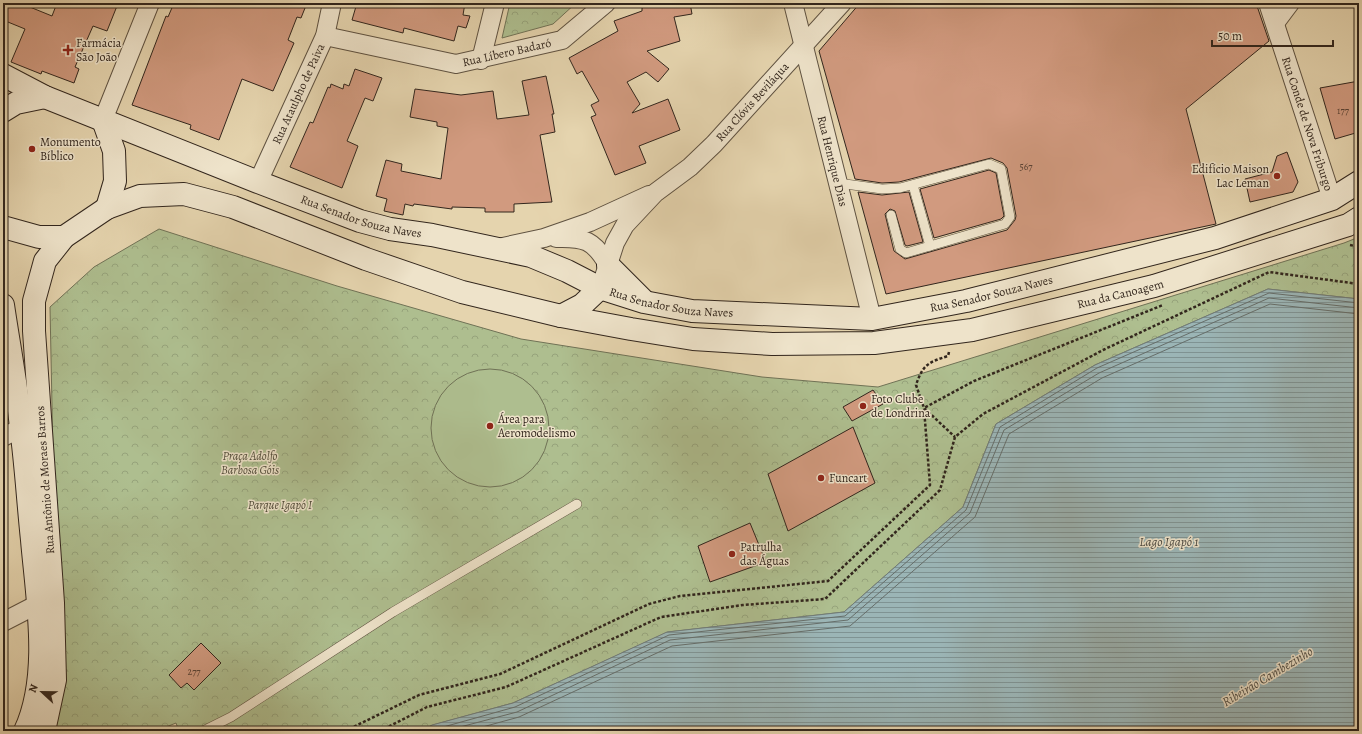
<svg xmlns="http://www.w3.org/2000/svg" width="1362" height="734" font-family="Alegreya,serif">
  <defs>
    <pattern id="forest-crowns" width="20" height="18" patternUnits="userSpaceOnUse"><rect width="20" height="18" fill="#aebe8f"/><path d="M2 6a3 3 0 1 1 6 0M12 15a3 3 0 1 1 6 0" fill="none" stroke="#96a37b"/></pattern>
    <pattern id="water-rules" width="6" height="5" patternUnits="userSpaceOnUse"><rect width="6" height="5" fill="#9bb5b6"/><path d="M0 2.5h6" fill="none" stroke="#7f9393"/></pattern>
  </defs>
  <rect width="100%" height="100%" fill="#e5d4ae"/>
  <filter id="stains"><feTurbulence type="fractalNoise" baseFrequency=".005" numOctaves="4"/><feColorMatrix values="0 0 0 0 .2 0 0 0 0 .09 0 0 0 0 .02 0 0 0 .5 -.17"/></filter>
  <radialGradient id="worn" r=".72"><stop offset=".6" stop-color="#630" stop-opacity="0"/><stop offset="1" stop-color="#630" stop-opacity=".3"/></radialGradient>
  <g fill="url(#forest-crowns)" stroke="#707256">
    <polygon points="510,3 576,3 553,24 502,38"/>
    <polygon points="159,229 337,286 521,339 762,377 878,387 1344,243 1359,237 1359,299 1268,289 1095,365 996,424 963,507 844,612 668,632 513,703 433,725 421,731 179,731 176,723 156,731 48,731 55,555 50,307 94,267"/>
  </g>
  <circle fill="#aebe8f" stroke="#707256" cx="490" cy="428" r="59"/>
  <polygon fill="url(#water-rules)" stroke="#717c79" points="1268,289 1359,299 1359,731 421,731 432,725 513,703 667,632 844,612 963,507 996,424 1095,365"/>
  <g fill="none" stroke-linecap="round" stroke-linejoin="round">
    <g stroke="#666e6a" stroke-width="1">
      <polyline points="429,731 515,707 669,635 845,616 966,510 1000,427 1097,368 1269,293 1359,303"/>
      <polyline points="445,731 517,712 670,640 848,620 970,513 1004,430 1099,373 1269,298 1359,308"/>
      <polyline points="468,731 519,717 672,646 850,626 975,517 1009,434 1102,378 1270,304 1359,314"/>
    </g>
  </g>
  <g fill="#d19a7f" stroke="#32261d">
    <polygon points="3,3 20,3 52,16 57,3 108,3 117,6 107,31 93,26 75,67 79,69 74,83 42,71 41,74 11,62 25,29 3,20"/>
    <polygon points="174,3 307,3 301,18 297,17 288,40 294,43 273,91 242,79 219,140 190,129 191,125 132,105 166,16 168,17"/>
    <polygon points="357,3 465,3 463,15 470,16 466,28 458,26 454,41 404,28 403,33 352,20"/>
    <polygon points="646,3 690,3 692,14 674,17 680,41 647,51 669,69 658,82 646,72 627,82 640,104 632,113 668,99 680,130 639,146 646,163 615,175 591,117 596,115 591,105 599,101 582,71 577,74 569,58 618,31 614,21 642,11 642,8 646,6"/>
    <polygon points="860,3 1256,3 1269,41 1186,109 1216,224 886,294 858,192 882,195 909,192 923,242 907,246 905,245 895,211 890,209 885,214 894,251 905,259 1007,230 1015,220 1016,216 1007,168 1003,163 991,158 899,182 882,183 855,179 819,51"/>
    <polygon points="355,69 382,78 373,101 365,98 347,141 358,146 342,188 290,167 310,122 313,123 328,87 330,88 331,84 343,89 344,84 349,86"/>
    <polygon points="546,76 554,114 552,114 555,132 540,135 552,202 514,204 514,212 485,212 485,208 452,207 452,209 414,204 413,206 405,204 403,215 384,211 387,199 376,196 386,160 402,164 401,171 441,179 448,128 437,126 437,122 410,117 415,89 461,95 493,91 497,119 529,115 522,81"/>
    <polygon points="1359,81 1359,132 1335,139 1320,88"/>
    <polygon points="1287,152 1298,182 1293,192 1250,202 1245,179 1272,172 1277,156"/>
    <polygon points="989,170 996,173 1004,216 1001,219 934,238 920,189"/>
    <polygon points="873,390 883,404 852,421 843,407"/>
    <polygon points="853,427 875,483 788,531 768,474"/>
    <polygon points="750,523 766,562 710,582 698,546"/>
    <polygon points="201,643 221,663 194,690 187,683 181,688 169,675"/>
  </g>
  <g fill="none" stroke-linecap="round" stroke-linejoin="round">
    <defs>
      <g id="lane">
        <polyline points="838,183 882,189 900,188 989,164 1001,169 1010,217 1005,224 906,253 900,249 891,215"/>
        <polyline points="913,185 930,246"/>
        <polyline points="203,731 231,717 393,612 577,504"/>
      </g>
      <g id="street">
        <path id="s1" d="M 793,3 L 872,319"/>
        <path id="s2" d="M 1268,3 L 1332,199"/>
        <polyline points="1275,23 1290,3"/>
        <path id="s3" d="M 325,36 L 456,64 L 562,40 L 606,3"/>
        <polyline points="481,60 495,3"/>
        <polyline points="103,120 150,3"/>
        <path id="s4" d="M 258,182 L 325,36 L 332,3"/>
        <path d="M 556,238 C 584,237 594,240 608,265"/>
        <polyline points="498,248 544,238 590,222 649,195"/>
        <path id="s5" d="M 604,277 L 615,243 L 625,225 L 655,193 L 690,167 L 714,144 L 842,3"/>
        <polyline points="3,437 21,428"/>
        <polyline points="3,622 38,604"/>
      </g>
      <g id="secondary">
        <path id="s6" d="M 3,75 L 45,97 L 258,182 L 360,221 L 390,229 L 432,235 L 531,256 L 567,271 L 600,288 L 644,302 L 692,311 L 872,319 L 966,301 L 1215,238 L 1332,199 L 1359,182"/>
        <polyline points="3,111 16,103 45,97"/>
        <polyline points="103,120 114,151 115,181 107,208"/>
        <path id="s7" d="M 3,227 L 39,237 L 64,237 L 107,208 L 140,196 L 184,194 L 233,207 L 366,259 L 462,292 L 561,316 L 631,329 L 693,339 L 772,344 L 874,343 L 972,330 L 1154,286 L 1348,225 L 1359,218"/>
        <polyline points="608,265 642,299"/>
        <path d="M 3,305 C 9,346 17,387 21,428 C 26,465 28,502 32,540 C 37,599 51,675 25,731"/>
        <polyline points="561,316 582,305 600,288"/>
        <polyline points="44,731 55,680 53,603 34,331 34,301 45,261 64,237"/>
      </g>
    </defs>
    <use href="#lane" stroke="#5f5241" stroke-width="10"/>
    <use href="#street" stroke="#5f5241" stroke-width="20"/>
    <use href="#secondary" stroke="#32261d" stroke-width="24"/>
    <g stroke="#32261d" stroke-width="2.5" stroke-dasharray="3 2" stroke-linecap="butt">
      <polyline points="1350,245 1359,247"/>
      <path d="M 949,352 L 948,356 C 929,362 923,364 916,385 L 924,408 L 955,437"/>
      <polyline points="345,731 419,695 500,674 649,604 680,596 828,581 930,485 924,408 974,381 1163,305"/>
      <polyline points="380,731 427,707 506,687 661,617 743,605 825,599 940,490 955,437 983,414 1103,350 1269,272 1359,284"/>
    </g>
    <use href="#lane" stroke="#eee3ca" stroke-width="9"/>
    <use href="#street" stroke="#eee3ca" stroke-width="18"/>
    <use href="#secondary" stroke="#eee3ca" stroke-width="22"/>
  </g>
  <g fill="#8f2418" stroke="#eee3ca" stroke-width="1.5">
    <path d="M66 44h4v4h4v4h-4v4h-4v-4h-4v-4h4z"/>
    <circle cx="32" cy="149" r="4"/>
    <circle cx="1277" cy="176" r="4"/>
    <circle cx="863" cy="406" r="4"/>
    <circle cx="490" cy="426" r="4"/>
    <circle cx="821" cy="478" r="4"/>
    <circle cx="732" cy="554" r="4"/>
  </g>
  <g text-anchor="middle" stroke-width="3" stroke-linejoin="round" paint-order="stroke">
    <g font-size="10" fill="#5a4336">
      <text x="1343" y="114">177</text>
      <text x="1026" y="170">567</text>
      <text x="194" y="675">277</text>
    </g>
    <g font-size="12" fill="#32261d" stroke="#eee3ca" text-anchor="start">
      <text x="76" y="47">Farmácia<tspan x="76" dy="14">São João</tspan></text>
      <text x="40" y="146">Monumento<tspan x="40" dy="14">Bíblico</tspan></text>
      <text x="1269" y="173" text-anchor="end">Edifício Maison<tspan x="1269" dy="14">Lac Leman</tspan></text>
      <text x="871" y="403">Foto Clube<tspan x="871" dy="14">de Londrina</tspan></text>
      <text x="498" y="423">Área para<tspan x="498" dy="14">Aeromodelismo</tspan></text>
      <text x="829" y="482">Funcart</text>
      <text x="740" y="551">Patrulha<tspan x="740" dy="14">das Águas</tspan></text>
    </g>
    <g font-size="12" fill="#32261d" stroke="#eee3ca">
      <text dy="4" stroke="none"><textPath href="#s3" startOffset="186">Rua Líbero Badaró</textPath></text>
      <text dy="4" stroke="none"><textPath href="#s4" startOffset="97">Rua Ataulpho de Paiva</textPath></text>
      <text dy="4" stroke="none"><textPath href="#s5" startOffset="234">Rua Clóvis Beviláqua</textPath></text>
      <text dy="4" stroke="none"><textPath href="#s2" startOffset="127">Rua Conde de Nova Friburgo</textPath></text>
      <text dy="4" stroke="none"><textPath href="#s1" startOffset="163">Rua Henrique Dias</textPath></text>
      <text dy="4" stroke="none"><textPath href="#s6" startOffset="386">Rua Senador Souza Naves</textPath></text>
      <text dy="4" stroke="none"><textPath href="#s6" startOffset="1034">Rua Senador Souza Naves</textPath></text>
      <text dy="4" stroke="none"><textPath href="#s7" startOffset="1157">Rua da Canoagem</textPath></text>
      <text dy="4" stroke="none"><textPath href="#s6" startOffset="710">Rua Senador Souza Naves</textPath></text>
      <text transform="translate(45 480) rotate(-94)" y="4">Rua Antônio de Moraes Barros</text>
    </g>
    <g font-size="12" font-style="italic" fill="#514c3a" stroke="#eee3ca">
      <text x="250" y="460">Praça Adolfo<tspan x="250" dy="14">Barbosa Góis</tspan></text>
      <text x="280" y="509">Parque Igapó I</text>
    </g>
    <g font-size="13" font-style="italic" fill="#4c4a43" stroke="#eee3ca">
      <text x="1169" y="546">Lago Igapó 1</text>
      <text transform="translate(1267 676) rotate(-31)" y="5">Ribeirão Cambezinho</text>
    </g>
  </g>
  <rect width="1362" height="734" fill="none" stroke="#e5d4ae" stroke-width="16"/>
  <rect x="4" y="4" width="1354" height="726" fill="none" stroke="#32261d" stroke-width="2"/>
  <rect x="8" y="8" width="1346" height="718" fill="none" stroke="#32261d"/>
  <g transform="translate(42 692) rotate(292)" stroke="#eee3ca" stroke-width="3" paint-order="stroke">
  <path d="M0-3L7 15L0 10L-7 15Z" fill="#32261d"/>
  <text y="-6" font-size="11" font-weight="bold" text-anchor="middle" fill="#32261d">N</text>
  </g>
  <path d="M1212 40v6h121v-6" fill="none" stroke="#32261d" stroke-width="2"/>
  <text x="1218" y="40" font-size="12" fill="#32261d" stroke="#eee3ca" stroke-width="3" paint-order="stroke">50 m</text>
  <rect width="100%" height="100%" filter="url(#stains)"/>
  <rect width="100%" height="100%" fill="url(#worn)"/>
</svg>
